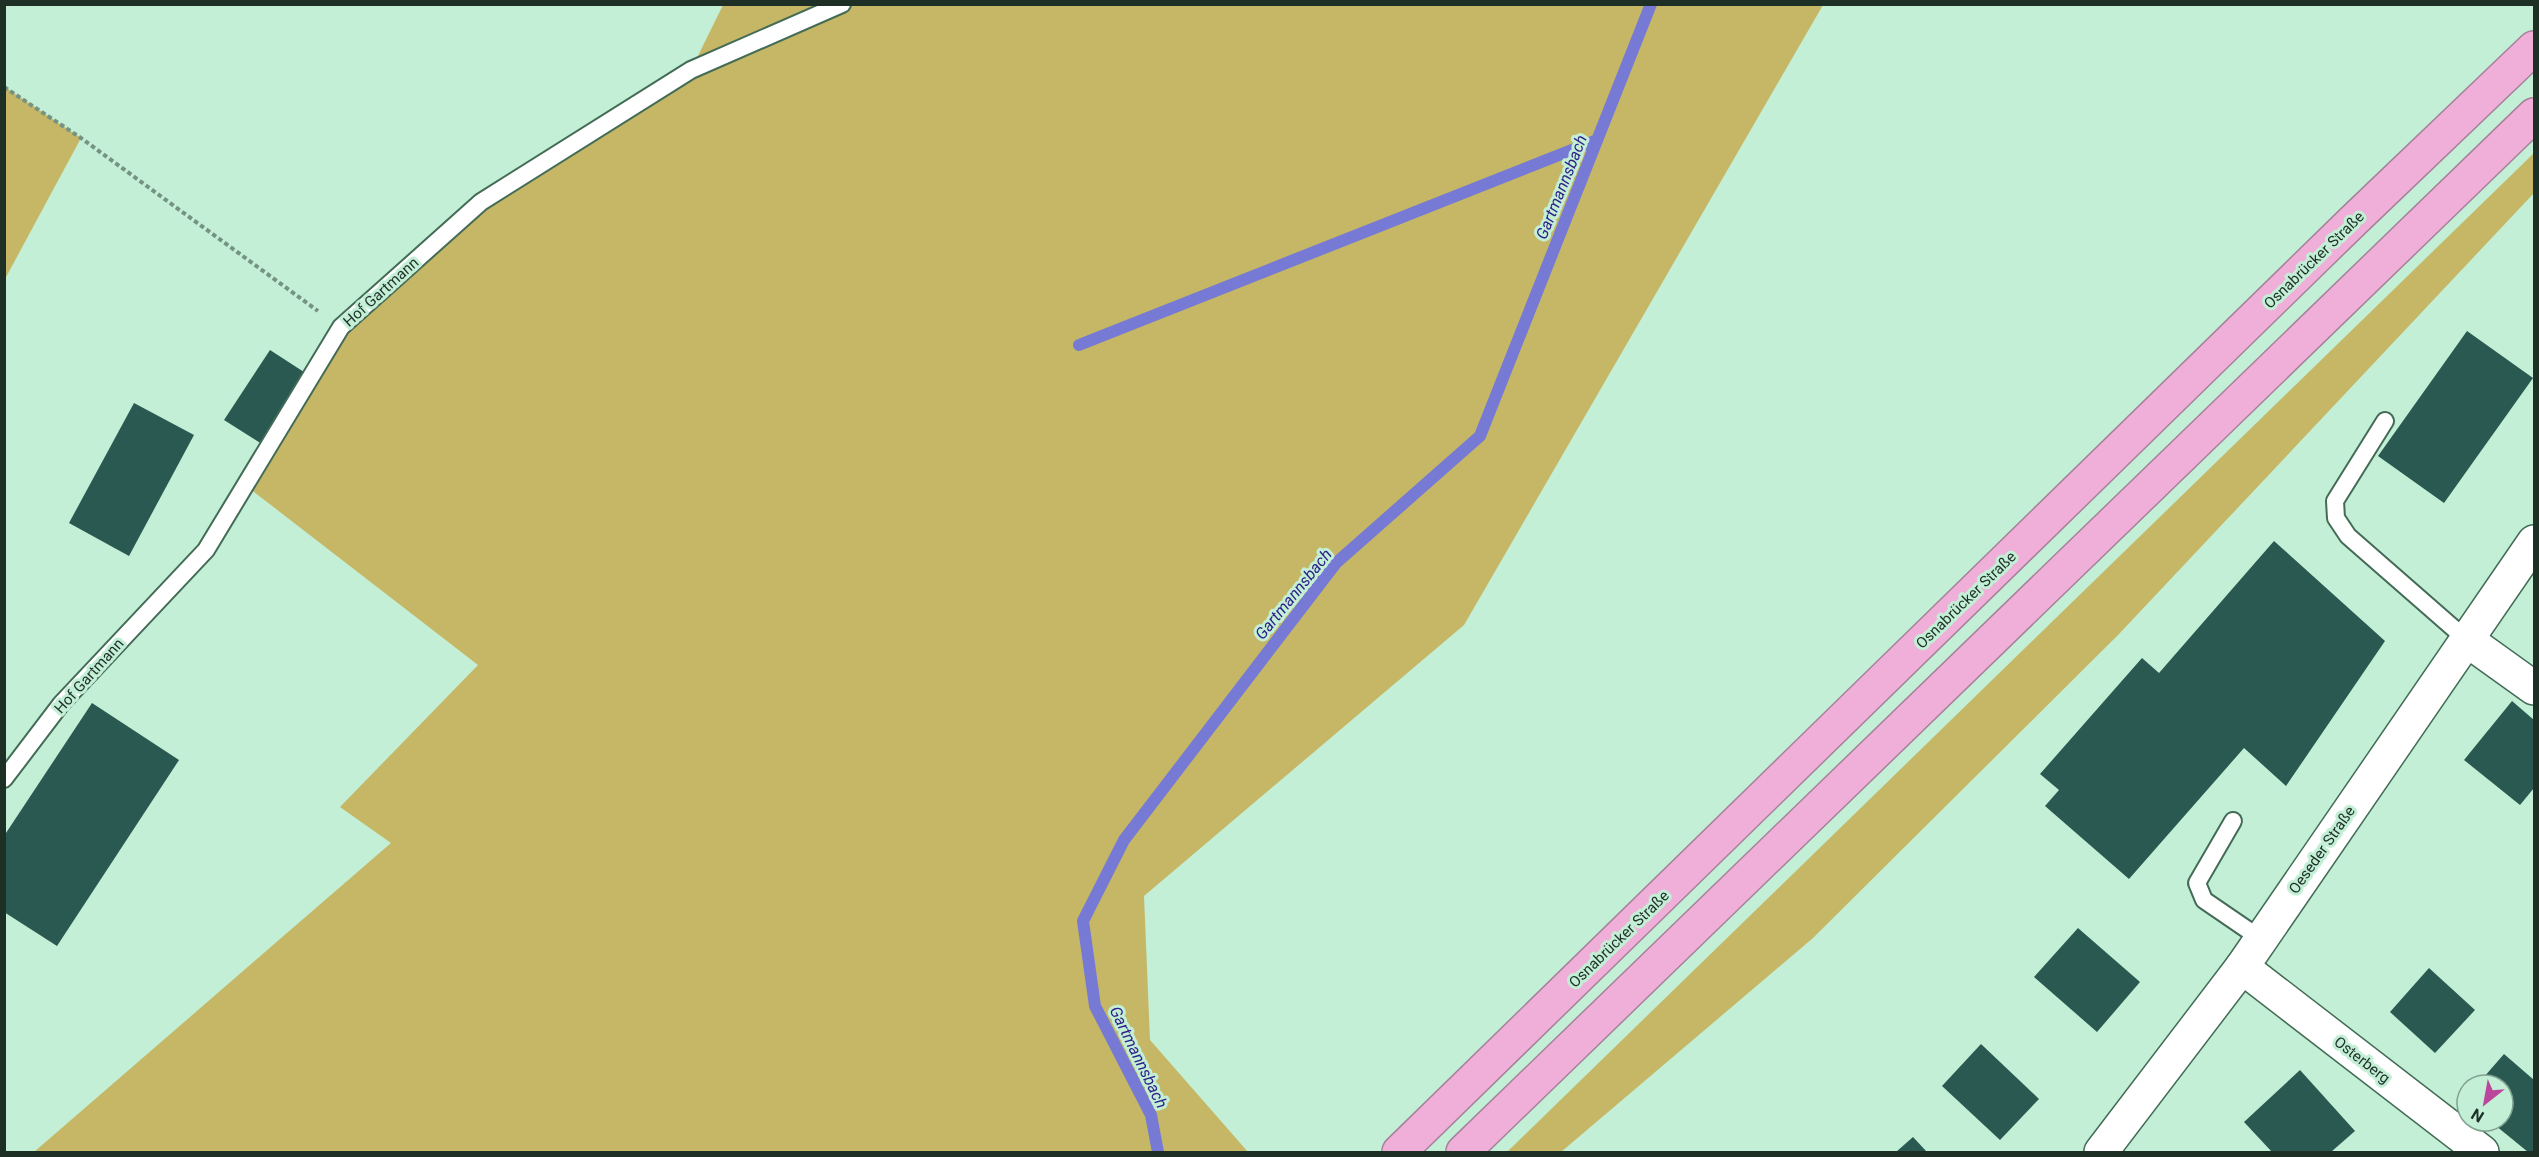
<svg xmlns="http://www.w3.org/2000/svg" width="2539" height="1157" font-family="Roboto,sans-serif">
  <rect width="100%" height="100%" fill="#c3efd6"/>
  <g fill="#c5b766">
    <polygon points="723,5 1823,5 1464,625 1144,896 1150,1040 1248,1152 34,1152 391,843 340,807 478,665 245,485 341,327 481,202 691,70"/>
    <polygon points="5,87 81,138 5,279"/>
    <polygon points="2534,153 2534,193 2119,634 1813,938 1561,1152 1507,1152"/>
  </g>
  <g fill="none" stroke-linecap="round" stroke-linejoin="round">
    <g stroke="#767ad5" stroke-width="12">
      <polyline points="1079,345 1597,140"/>
      <polyline points="1158,1152 1151,1115 1095,1006 1083,921 1124,840 1336,563 1480,436 1651,4"/>
    </g>
  </g>
  <g fill="#295950">
    <polygon points="2467,331 2533,378 2444,503 2378,456"/>
    <polygon points="270,350 307,374 262,444 224,420"/>
    <polygon points="134,403 194,435 129,556 69,523"/>
    <polygon points="2274,541 2385,641 2286,786 2244,748 2129,879 2045,806 2059,790 2040,774 2142,658 2159,673"/>
    <polygon points="2512,701 2534,720 2534,788 2520,805 2464,760"/>
    <polygon points="92,703 179,760 57,946 4,912 4,836"/>
    <polygon points="2078,928 2140,982 2097,1032 2034,977"/>
    <polygon points="2429,968 2475,1010 2435,1053 2390,1012"/>
    <polygon points="1981,1044 2039,1099 2000,1140 1942,1086"/>
    <polygon points="2504,1054 2534,1080 2534,1152 2528,1152 2490,1121 2503,1121 2503,1085 2477,1085"/>
    <polygon points="2300,1070 2355,1131 2331,1152 2272,1152 2244,1122"/>
    <polygon points="1913,1137 1927,1152 1896,1152"/>
  </g>
  <g fill="none" stroke-linecap="round" stroke-linejoin="round">
    <defs>
      <g id="lane">
        <polyline points="2385,421 2335,501 2336,518 2348,536 2467,640"/>
        <polyline points="4,779 61,704 206,550 341,327 481,202 691,70 842,4"/>
        <polyline points="2233,821 2197,883 2204,900 2261,939"/>
      </g>
      <g id="street">
        <polyline points="2467,640 2534,688"/>
        <polyline points="2242,967 2482,1152"/>
      </g>
      <polyline id="secondary" points="2101,1152 2242,967 2534,542"/>
      <g id="highway">
        <polyline points="1399,1152 2353,221 2534,48"/>
        <polyline points="1463,1152 2534,115"/>
      </g>
    </defs>
    <use href="#lane" stroke="#436b56" stroke-width="20"/>
    <use href="#street" stroke="#436b56" stroke-width="36"/>
    <use href="#secondary" stroke="#436b56" stroke-width="36"/>
    <use href="#highway" stroke="#a6829a" stroke-width="36"/>
    <polyline stroke="#749382" stroke-width="4" stroke-dasharray="4.5 3" stroke-linecap="butt" points="4,87 81,138 318,311"/>
    <use href="#lane" stroke="#fff" stroke-width="16"/>
    <use href="#street" stroke="#fff" stroke-width="33"/>
    <use href="#secondary" stroke="#fff" stroke-width="33"/>
    <use href="#highway" stroke="#f0afd9" stroke-width="33"/>
  </g>
  <g text-anchor="middle" stroke-width="6" stroke-linejoin="round" paint-order="stroke">
    <g font-size="15" fill="#1e2f26" stroke="#c3efd6">
      <text transform="translate(2314 260) rotate(-44)" y="5">Osnabrücker Straße</text>
      <text transform="translate(381 292) rotate(-42)" y="5">Hof Gartmann</text>
      <text transform="translate(1966 600) rotate(-44)" y="5">Osnabrücker Straße</text>
      <text transform="translate(89 676) rotate(-48)" y="5">Hof Gartmann</text>
      <text transform="translate(2322 850) rotate(-55)" y="5">Oeseder Straße</text>
      <text transform="translate(1619 939) rotate(-44)" y="5">Osnabrücker Straße</text>
      <text transform="translate(2362 1060) rotate(38)" y="5">Osterberg</text>
    </g>
    <g font-size="16" font-style="italic" fill="#2f208a" stroke="#c3efd6">
      <text transform="translate(1561 187) rotate(-68)" y="6">Gartmannsbach</text>
      <text transform="translate(1293 594) rotate(-51)" y="6">Gartmannsbach</text>
      <text transform="translate(1139 1057) rotate(64)" y="6">Gartmannsbach</text>
    </g>
  </g>
  <rect width="2539" height="1157" fill="none" stroke="#1e2f26" stroke-width="12"/>
  <g transform="translate(2485 1103) rotate(211)"><circle r="28" fill="#c3efd6" stroke="#81a290" stroke-width="1.5"/>
  <path d="M0-4.5L10 22L0 15L-10 22Z" fill="#bc469c"/>
  <text y="-9" font-size="16" font-weight="bold" text-anchor="middle" fill="#1e2f26">N</text>
  </g>
</svg>
